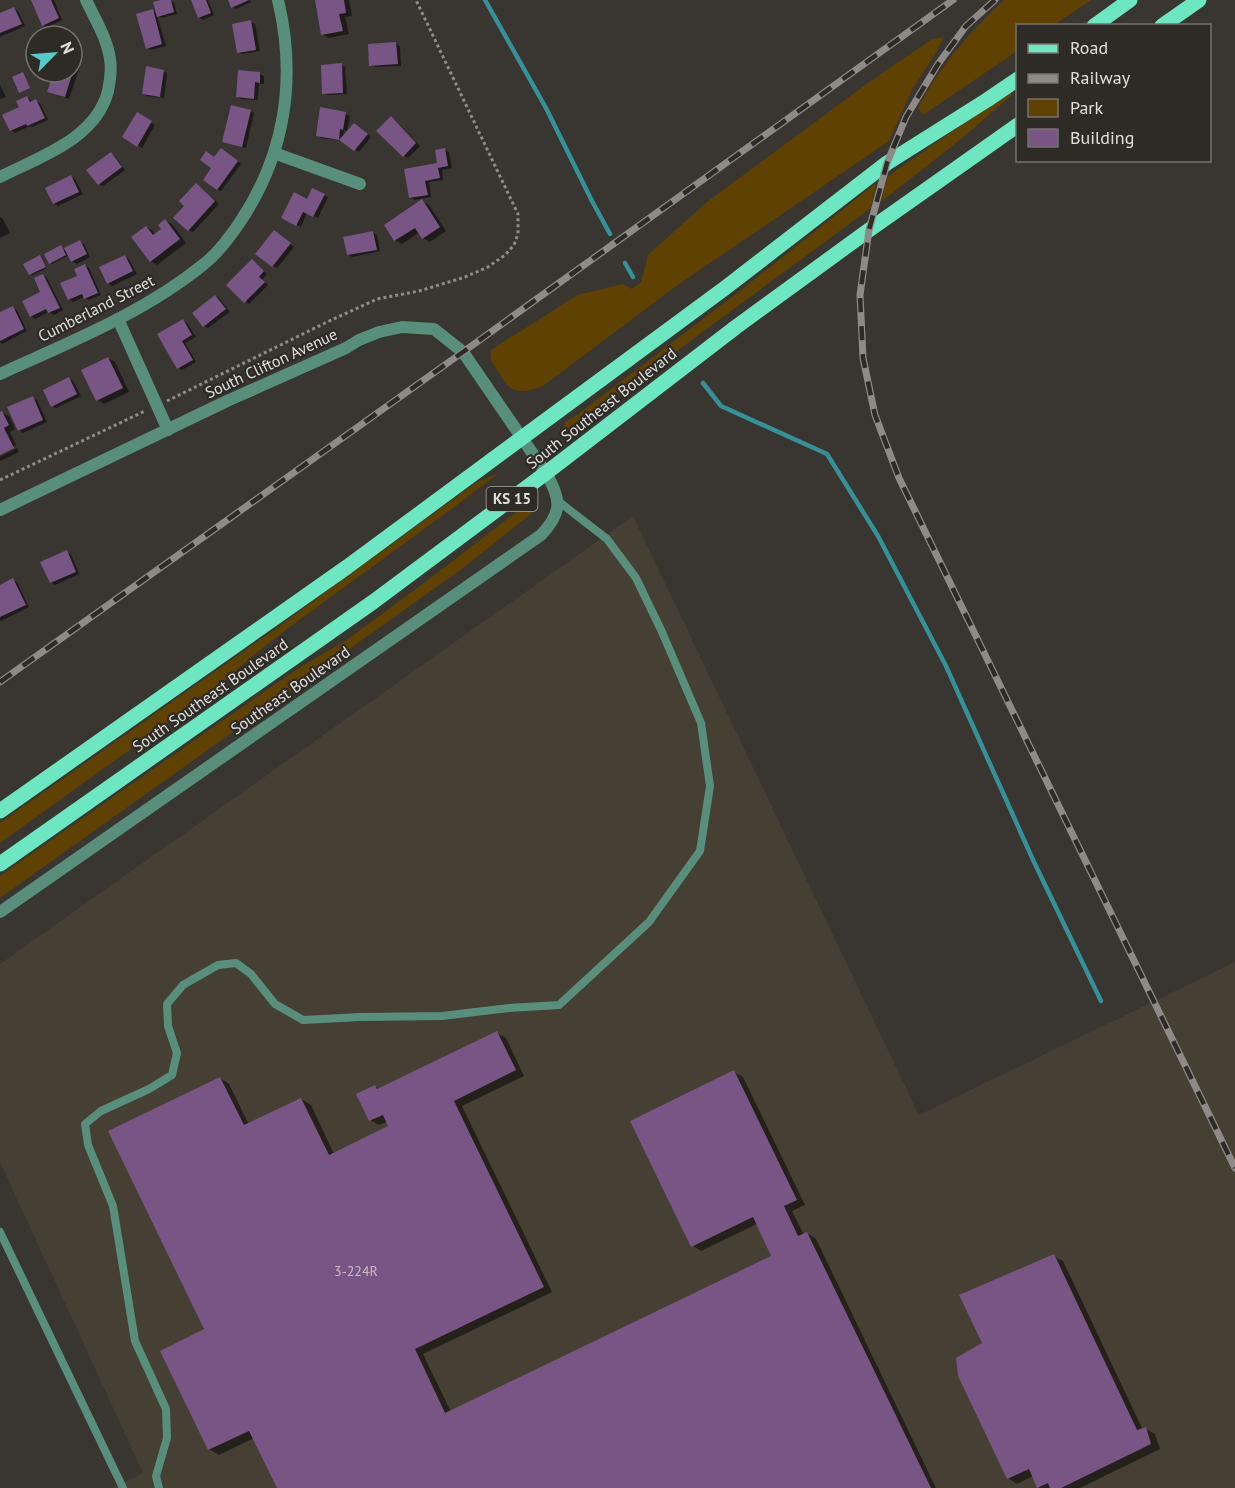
<svg xmlns="http://www.w3.org/2000/svg" width="1235" height="1488" font-family="'PT Sans',sans-serif">
  <rect width="100%" height="100%" fill="#393531"/>
  <polygon fill="#453f34" points="633,516 919,1115 1233,963 1235,961 1235,1488 113,1488 143,1473 0,1162 0,964"/>
  <g fill="#5f4102">
    <path d="M 1004,0 L 1091,0 L 1054,25 L 1018,26 L 1017,51 L 923,115 L 918,108 C 939,67 970,31 1004,0 Z"/>
    <path d="M 944,37 L 934,56 L 913,88 L 889,141 L 675,287 L 543,386 C 508,399 508,386 490,359 L 491,350 L 577,295 L 623,284 L 632,289 L 641,282 L 648,255 L 708,201 L 868,83 L 932,39 Z"/>
    <polygon points="1008,90 1012,95 961,139 881,202 887,177 990,105"/>
    <polygon points="876,183 871,208 582,421 572,428 563,432 565,422 577,415 741,290"/>
    <polygon points="499,473 453,508 291,626 255,654 213,690 0,843 0,823 271,632 477,482"/>
    <polygon points="534,502 531,514 459,571 0,898 0,876 262,693 299,668 348,639 437,573 528,503"/>
  </g>
  <g fill="#0007">
    <polygon points="32,0 54,0 62,20 47,27 43,25"/>
    <polygon points="167,0 174,2 177,14 162,18 157,15 166,46 151,50 147,48 153,11 157,14"/>
    <polygon points="192,0 208,0 214,15 203,20 199,17"/>
    <polygon points="229,0 250,0 251,2 236,9 232,6"/>
    <polygon points="316,0 349,0 352,16 345,17 349,34 329,38 322,34"/>
    <polygon points="14,8 18,11 25,26 0,37 0,15"/>
    <polygon points="251,22 255,24 260,51 242,54 238,52"/>
    <polygon points="396,44 400,46 401,66 375,67 371,65"/>
    <polygon points="72,63 80,66 69,99 53,93 55,72 72,72"/>
    <polygon points="341,65 345,67 347,94 328,95 324,93"/>
    <polygon points="163,71 167,73 164,98 147,96 143,94"/>
    <polygon points="260,74 264,76 264,84 259,84 258,100 241,99 237,96"/>
    <polygon points="0,85 6,97 0,99"/>
    <polygon points="27,98 31,100 32,103 36,101 40,103 48,120 32,127 30,126 15,133 11,130"/>
    <polygon points="322,109 346,114 350,116 347,131 344,130 343,138 358,127 371,137 359,152 343,141 322,138 318,136"/>
    <polygon points="250,111 254,113 246,148 224,141"/>
    <polygon points="137,114 155,125 142,148 124,137"/>
    <polygon points="395,120 420,146 408,158 404,156"/>
    <polygon points="445,150 449,152 452,168 442,170 443,180 429,182 431,197 415,200 411,198 406,170 439,165"/>
    <polygon points="225,152 241,164 221,191 217,189 213,168 215,158"/>
    <polygon points="111,153 115,156 125,170 103,186 99,184"/>
    <polygon points="71,176 75,179 83,194 58,206 54,203"/>
    <polygon points="200,187 219,204 193,232 189,230 187,206"/>
    <polygon points="313,190 328,197 318,218 307,213 301,227 283,218 308,201"/>
    <polygon points="422,201 429,205 446,231 430,242 423,238 420,232 402,244 395,240"/>
    <polygon points="0,217 3,219 10,233 0,238"/>
    <polygon points="165,221 172,224 186,243 157,265 151,261 146,227 153,231 155,235 163,230"/>
    <polygon points="373,233 377,235 380,251 352,257 348,254"/>
    <polygon points="278,234 294,247 277,268 273,266"/>
    <polygon points="80,242 84,244 90,257 77,264 72,261 69,255 52,264 50,263 61,247 64,250"/>
    <polygon points="125,256 129,259 137,274 112,286 108,283"/>
    <polygon points="40,257 47,268 32,275 30,274"/>
    <polygon points="252,261 267,274 262,280 268,285 249,304 228,285"/>
    <polygon points="85,265 89,268 101,295 89,300 84,297 73,302 69,299"/>
    <polygon points="43,275 47,278 63,310 54,315 49,312 35,319 31,316 42,292"/>
    <polygon points="216,296 220,299 230,312 208,328 204,326 194,313"/>
    <polygon points="12,308 17,310 27,331 2,344 0,342 0,314"/>
    <polygon points="183,321 187,323 196,337 185,343 196,362 182,370 178,368"/>
    <polygon points="108,358 115,362 129,392 104,404 98,400 83,370"/>
    <polygon points="69,378 73,381 81,396 56,408 52,406"/>
    <polygon points="33,398 37,400 47,422 23,433 19,430"/>
    <polygon points="2,413 9,416 15,429 10,432 16,445 0,453 0,414"/>
    <polygon points="17,448 19,452 0,461 0,457"/>
    <polygon points="66,552 71,554 79,574 55,585 51,582"/>
    <polygon points="13,580 17,582 29,607 1,621 0,620 0,586"/>
    <polygon points="497,1033 506,1038 524,1076 462,1106 552,1292 423,1354 451,1412 773,1256 757,1224 701,1251 692,1245 734,1072 743,1077 805,1205 792,1211 804,1235 807,1233 816,1239 936,1488 278,1488 254,1438 219,1455 209,1449 162,1351 206,1330 220,1078 229,1084 249,1125 301,1099 311,1105 334,1154 390,1126 388,1121 379,1125 370,1120 375,1086 380,1089"/>
    <polygon points="1053,1256 1063,1261 1143,1430 1146,1429 1155,1434 1160,1449 1080,1488 1040,1488 1038,1487 1033,1476 1017,1484 1008,1478"/>
  </g>
  <g fill="none" stroke-linecap="round" stroke-linejoin="round">
    <g stroke="#349198" stroke-width="4.5">
      <polyline points="485,0 546,108 592,201 610,234"/>
      <polyline points="625,263 633,277"/>
      <polyline points="703,383 721,406 827,454 878,536 946,666 1034,862 1101,1001"/>
    </g>
  </g>
  <g fill="#795585">
    <polygon points="31,0 51,0 59,18 42,26"/>
    <polygon points="161,0 171,0 174,12 157,17 153,2"/>
    <polygon points="191,0 206,0 211,13 198,18"/>
    <polygon points="228,0 249,0 231,8"/>
    <polygon points="315,0 344,0 346,13 339,14 343,31 321,35"/>
    <polygon points="14,7 22,24 0,33 0,13"/>
    <polygon points="153,9 162,44 146,49 136,14"/>
    <polygon points="251,20 256,50 237,53 232,24"/>
    <polygon points="396,42 398,64 369,66 368,44"/>
    <polygon points="72,61 76,62 65,97 47,92 54,72 72,72"/>
    <polygon points="342,63 343,93 322,94 321,65"/>
    <polygon points="146,66 164,70 160,97 142,94"/>
    <polygon points="238,70 260,72 260,83 255,82 254,99 236,97"/>
    <polygon points="23,72 30,88 19,93 12,77"/>
    <polygon points="27,96 30,102 36,99 45,118 27,126 26,124 10,131 2,115 19,107 16,101"/>
    <polygon points="231,105 251,110 242,147 222,142"/>
    <polygon points="320,107 346,112 343,130 340,129 339,140 316,136"/>
    <polygon points="137,112 152,121 137,147 122,137"/>
    <polygon points="391,116 416,143 403,157 376,131"/>
    <polygon points="354,123 368,134 354,151 339,140"/>
    <polygon points="221,148 238,161 217,190 203,180 211,168 200,160 206,151 214,157"/>
    <polygon points="445,148 448,166 438,168 440,178 425,181 428,195 409,198 404,169 437,163 435,150"/>
    <polygon points="111,152 122,167 98,185 86,170"/>
    <polygon points="71,175 79,192 53,204 45,188"/>
    <polygon points="196,183 215,201 188,231 173,218 184,206 179,201"/>
    <polygon points="312,188 325,194 313,217 303,212 296,226 281,218 294,192 307,199"/>
    <polygon points="422,199 440,227 422,239 415,228 394,241 384,225"/>
    <polygon points="165,219 180,239 150,262 131,237 146,226 153,235 161,229 158,225"/>
    <polygon points="274,230 291,243 272,267 255,254"/>
    <polygon points="373,231 377,250 347,255 343,237"/>
    <polygon points="80,240 87,254 71,262 64,248"/>
    <polygon points="61,245 66,255 49,264 44,254"/>
    <polygon points="40,255 46,267 29,275 23,264"/>
    <polygon points="125,255 133,271 107,284 99,267"/>
    <polygon points="252,259 264,271 259,277 265,282 244,303 226,285"/>
    <polygon points="85,264 98,293 84,299 82,294 68,300 60,283 77,276 74,269"/>
    <polygon points="43,274 60,308 48,313 46,309 30,317 22,301 40,292 34,278"/>
    <polygon points="215,295 226,309 203,327 192,313"/>
    <polygon points="13,306 24,329 0,341 0,312"/>
    <polygon points="183,319 192,335 182,341 193,360 177,369 157,334"/>
    <polygon points="108,357 123,388 96,401 81,370"/>
    <polygon points="69,377 77,394 51,407 43,390"/>
    <polygon points="33,396 43,420 18,431 7,407"/>
    <polygon points="2,411 9,425 4,428 14,448 0,455 0,412"/>
    <polygon points="67,550 76,572 50,583 40,562"/>
    <polygon points="13,578 26,605 0,617 0,585"/>
    <polygon points="497,1031 516,1070 454,1101 544,1287 415,1349 445,1413 771,1256 753,1217 691,1247 630,1121 734,1070 797,1200 784,1206 798,1236 807,1232 931,1488 277,1488 249,1431 208,1450 160,1351 204,1329 108,1131 220,1077 244,1125 301,1098 329,1155 388,1126 383,1115 369,1121 356,1094 375,1085 377,1089"/>
    <polygon points="1054,1254 1137,1430 1146,1427 1151,1444 1061,1488 1050,1488 1048,1483 1037,1488 1029,1469 1007,1479 958,1376 956,1358 982,1343 959,1295"/>
  </g>
  <g fill="none" stroke-linecap="round" stroke-linejoin="round">
    <g stroke="#8f8c89" stroke-width="3" stroke-dasharray="3 3" stroke-linecap="butt">
      <polyline points="167,401 325,323 377,299 419,291 465,277 488,267 505,255 514,245 518,234 518,214 416,0"/>
      <polyline points="0,480 145,411"/>
    </g>
    <g stroke="#578f7c" stroke-width="8">
      <polyline points="0,1232 123,1488"/>
      <polyline points="159,1488 156,1476 167,1438 166,1409 135,1341 113,1206 88,1145 85,1124 101,1111 149,1089 172,1075 177,1053 168,1026 167,1004 183,985 218,965 236,963 251,974 275,1004 303,1020 361,1017 442,1016 509,1008 559,1005 649,922 700,851 710,786 701,723 662,632 636,578 607,539 558,501"/>
    </g>
    <g stroke="#578f7c" stroke-width="12">
      <polyline points="274,153 360,184"/>
      <path d="M 0,177 C 39,157 96,139 108,91 C 110,81 112,70 110,59 C 107,38 95,19 86,0"/>
      <polyline points="118,319 168,430"/>
      <path d="M 0,374 C 70,342 144,313 204,264 C 218,253 230,237 240,222 C 285,155 297,79 278,0"/>
      <path d="M 0,912 L 541,535 C 563,512 561,499 546,473"/>
    </g>
    <polyline stroke="#578f7c" stroke-width="12" points="0,510 227,401 346,348 359,340 379,332 402,327 434,329 463,352 546,473"/>
    <g stroke="#6ce7c2" stroke-width="15">
      <polyline points="1094,26 1130,0"/>
      <polyline points="1162,26 1199,0"/>
      <polyline points="0,811 347,567 725,288 887,163 987,100 1018,79"/>
      <polyline points="0,864 373,602 546,473 736,327 869,230 1018,125"/>
    </g>
    <defs>
      <g id="rail">
        <polyline points="995,0 966,26 938,64 906,117 887,163 869,230 860,295 863,358 875,415 899,478 1235,1168"/>
        <polyline points="0,682 463,352 953,0"/>
      </g>
    </defs>
    <use href="#rail" stroke="#8d8a87" stroke-width="7"/>
    <use href="#rail" stroke="#2e2b27" stroke-width="4.5" stroke-dasharray="14" stroke-linecap="butt"/>
  </g>
  <g text-anchor="middle" stroke-width="4.5" stroke-linejoin="round" paint-order="stroke">
    <g font-size="14" fill="#c7bcc6">
      <text x="356" y="1276">3-224R</text>
    </g>
    <rect fill="#2e2b27" stroke="#aba9a6" stroke-width="1.5" x="486.5" y="487" width="51" height="24" rx="4.5"/>
    <g font-size="15" font-weight="bold" fill="#e1dfdc">
      <text x="512" y="504">KS 15</text>
    </g>
    <g font-size="16" fill="#e1dfdc" stroke="#2e2b27">
      <text transform="translate(96 308) rotate(-27)" y="6">Cumberland Street</text>
      <text transform="translate(271 363) rotate(-25)" y="6">South Clifton Avenue</text>
      <text transform="translate(601 408) rotate(-38)" y="6">South Southeast Boulevard</text>
      <text transform="translate(290 690) rotate(-35)" y="6">Southeast Boulevard</text>
      <text transform="translate(210 695) rotate(-35)" y="6">South Southeast Boulevard</text>
    </g>
  </g>
  <rect x="1016" y="24" width="195" height="138" fill="#2e2b27" stroke="#76736f" stroke-width="1.5"/>
  <rect x="1028" y="44" width="30" height="9" fill="#6ce7c2" stroke="#76736f" stroke-width="1.5"/>
  <text x="1070" y="54" font-size="18" fill="#e1dfdc">Road</text>
  <rect x="1028" y="74" width="30" height="9" fill="#8d8a87" stroke="#76736f" stroke-width="1.5"/>
  <text x="1070" y="84" font-size="18" fill="#e1dfdc">Railway</text>
  <rect x="1028" y="99" width="30" height="18" fill="#5f4102" stroke="#76736f" stroke-width="1.5"/>
  <text x="1070" y="114" font-size="18" fill="#e1dfdc">Park</text>
  <rect x="1028" y="129" width="30" height="18" fill="#795585" stroke="#76736f" stroke-width="1.5"/>
  <text x="1070" y="144" font-size="18" fill="#e1dfdc">Building</text>
  <g transform="translate(54 54) rotate(65)"><circle r="28" fill="#2e2b27" stroke="#76736f" stroke-width="1.5"/>
  <path d="M0-4.5L10 22L0 15L-10 22Z" fill="#53cdca"/>
  <text y="-9" font-size="16" font-weight="bold" text-anchor="middle" fill="#e1dfdc">N</text>
  </g>
</svg>
